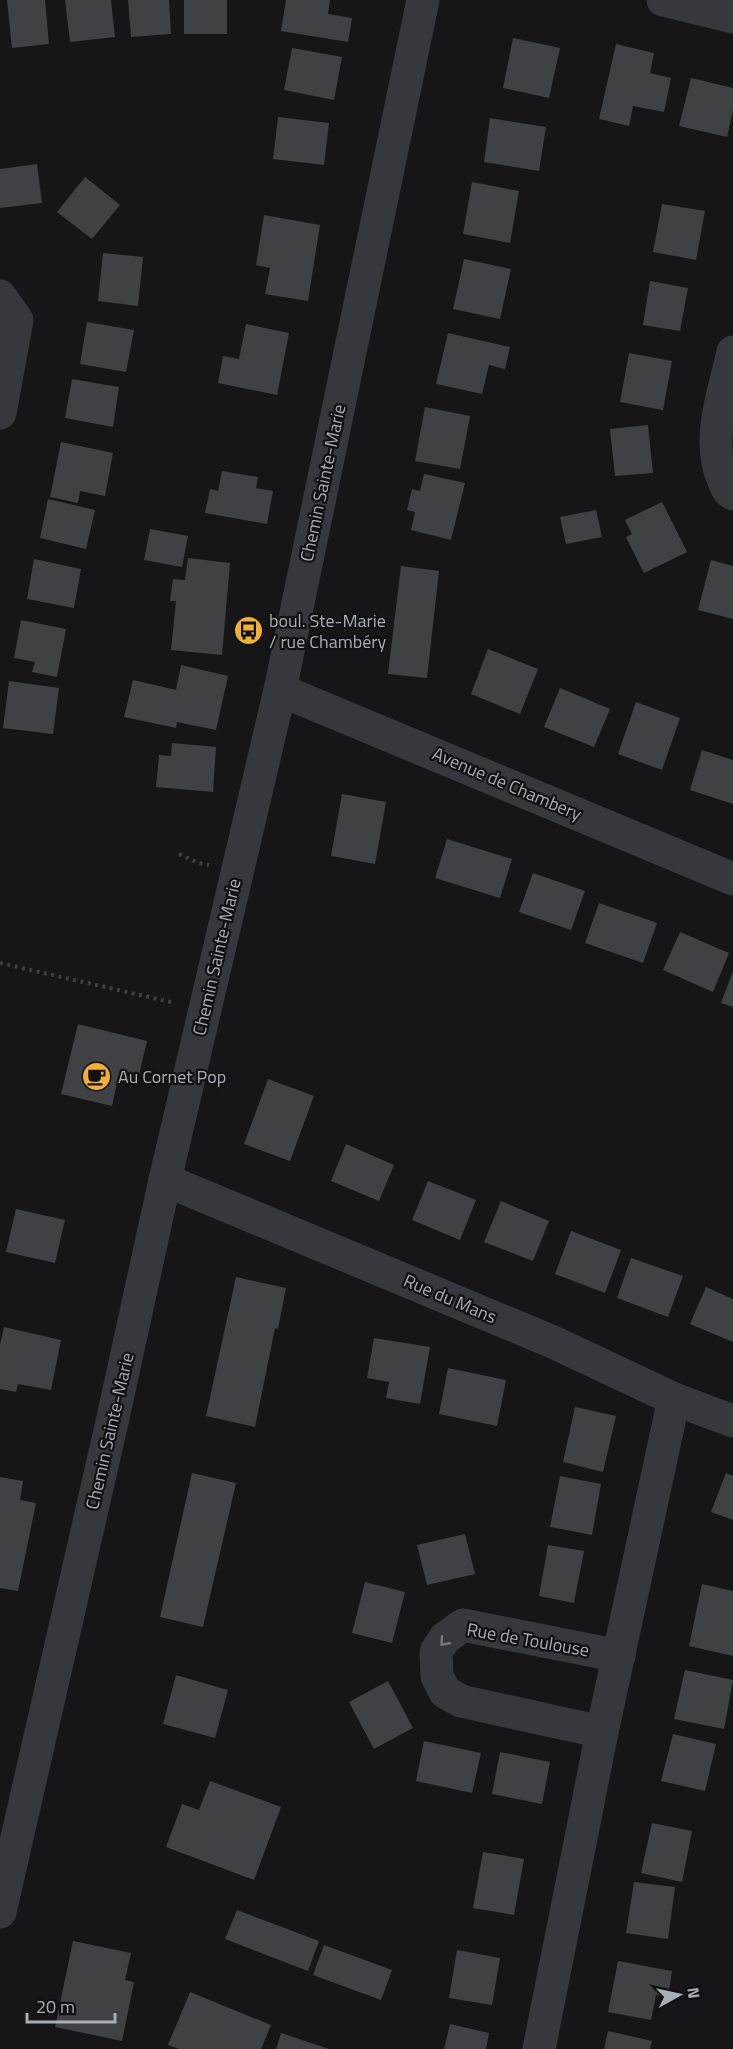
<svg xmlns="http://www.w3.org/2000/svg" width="733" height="2049" font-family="'Titillium Web',sans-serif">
  <rect width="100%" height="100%" fill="#161618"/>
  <g fill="#404145">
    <polygon points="7,0 45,0 49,44 12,48"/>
    <polygon points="65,0 111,0 115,37 70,42"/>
    <polygon points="128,0 169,0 171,34 131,37"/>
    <rect x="184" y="0" width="43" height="34"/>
    <polygon points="286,0 330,0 328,14 352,18 348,42 281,31"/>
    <polygon points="513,38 560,48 549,98 503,88"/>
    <polygon points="616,44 654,53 650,73 671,78 664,112 633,106 629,126 599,119"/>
    <polygon points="292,48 342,57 334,100 284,90"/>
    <polygon points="691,78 733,88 733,110 727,137 679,126"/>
    <polygon points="278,117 329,123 324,165 273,159"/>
    <polygon points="490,118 546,127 539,171 484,162"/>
    <polygon points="37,164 42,203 0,208 0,169"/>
    <polygon points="85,177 120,205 92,239 57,212"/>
    <polygon points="472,182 519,191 510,243 463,234"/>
    <polygon points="662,204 705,211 696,260 653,252"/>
    <polygon points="264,215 320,225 308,301 265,294 270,268 256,265"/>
    <polygon points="103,253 143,257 138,306 98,301"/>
    <polygon points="464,259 511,269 500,319 453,309"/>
    <polygon points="650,281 688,288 680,331 643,325"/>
    <polygon points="87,322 134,330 126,372 80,364"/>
    <polygon points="246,324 289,333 277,395 218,383 223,356 239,359"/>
    <polygon points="448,333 510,347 505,369 489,365 482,394 436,384"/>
    <polygon points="629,353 672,361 663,410 620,402"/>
    <polygon points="72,379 119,387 113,427 65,418"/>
    <polygon points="425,407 470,416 460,469 415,461"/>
    <polygon points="648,425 653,473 615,476 610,429"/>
    <polygon points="61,442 113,453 105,496 80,491 78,503 50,497"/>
    <polygon points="222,471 258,477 256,488 273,491 267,524 205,513 210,489 218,491"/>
    <polygon points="424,474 465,483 451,540 411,530 415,512 407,510 412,489 420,491"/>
    <polygon points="48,499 95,510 86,549 40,538"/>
    <polygon points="662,502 687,552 644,573 626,537 632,534 625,520"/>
    <polygon points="596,510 602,537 566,544 560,517"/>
    <polygon points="150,529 188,536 182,567 144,560"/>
    <polygon points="188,558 230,563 222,655 171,650 176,601 170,601 173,579 185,580"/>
    <polygon points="34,559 81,569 74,608 27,599"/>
    <polygon points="711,560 733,566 733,619 698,610"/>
    <polygon points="401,566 439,571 427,678 388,674"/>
    <polygon points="21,620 66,629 57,677 32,672 35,662 14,658"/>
    <polygon points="488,649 538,669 520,714 471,694"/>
    <polygon points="181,665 228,676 216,730 177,722 176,728 124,717 133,680 176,690"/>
    <polygon points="9,681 59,688 53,734 3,728"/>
    <polygon points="560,688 610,709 594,747 544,727"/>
    <polygon points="636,702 680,718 662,770 618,754"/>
    <polygon points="172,743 216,747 213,792 156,787 159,755 171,756"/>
    <polygon points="702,750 733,760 733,804 690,790"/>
    <polygon points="342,794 386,802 375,864 331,856"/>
    <polygon points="447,839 512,859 500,898 435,878"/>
    <polygon points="533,873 585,891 571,930 519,912"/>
    <polygon points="599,903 657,923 643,963 585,943"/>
    <polygon points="680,932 729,953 713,992 663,970"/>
    <polygon points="733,971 733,1007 721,1003"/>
    <polygon points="78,1024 147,1041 137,1083 118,1078 112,1106 61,1094"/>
    <polygon points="268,1079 314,1096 290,1161 244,1144"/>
    <polygon points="346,1144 394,1165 379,1201 331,1181"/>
    <polygon points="428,1181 476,1200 460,1240 412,1220"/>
    <polygon points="501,1201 549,1221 533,1261 484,1242"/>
    <polygon points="16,1209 65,1220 55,1263 6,1252"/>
    <polygon points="571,1231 621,1250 605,1293 555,1274"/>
    <polygon points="631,1258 683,1276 668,1317 617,1298"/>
    <polygon points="236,1277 286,1288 278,1329 275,1328 255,1427 206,1416"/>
    <polygon points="706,1287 733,1299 733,1342 690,1324"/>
    <polygon points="4,1327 61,1340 51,1390 18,1384 16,1392 0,1389 0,1345"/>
    <polygon points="374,1338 430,1347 420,1404 386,1398 389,1382 367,1378"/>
    <polygon points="448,1368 506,1380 497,1426 439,1414"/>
    <polygon points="575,1407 616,1416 603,1472 563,1462"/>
    <polygon points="192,1473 236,1483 203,1627 160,1617"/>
    <polygon points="726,1473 733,1476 733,1520 711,1512"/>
    <polygon points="560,1476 601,1484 592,1535 550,1527"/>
    <polygon points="0,1477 23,1481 20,1500 36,1503 18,1591 0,1588"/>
    <polygon points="465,1534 475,1574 427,1585 417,1545"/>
    <polygon points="548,1545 584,1551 574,1603 539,1596"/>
    <polygon points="365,1582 405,1592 392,1643 352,1633"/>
    <polygon points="702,1584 733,1591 733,1656 689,1646"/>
    <polygon points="685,1670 733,1680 724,1729 674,1719"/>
    <polygon points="176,1675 228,1690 215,1738 163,1724"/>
    <polygon points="388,1681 413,1728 374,1749 349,1702"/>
    <polygon points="673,1734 716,1744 705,1791 661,1781"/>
    <polygon points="424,1741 481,1753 472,1793 416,1781"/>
    <polygon points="500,1752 550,1762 542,1804 492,1794"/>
    <polygon points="210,1781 281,1807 254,1880 166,1847 182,1804 199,1810"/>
    <polygon points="652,1823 692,1831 682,1882 641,1873"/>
    <polygon points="483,1852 524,1859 514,1915 473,1908"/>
    <polygon points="634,1882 675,1887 668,1939 626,1933"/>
    <polygon points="237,1910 319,1941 308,1971 225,1939"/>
    <polygon points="73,1941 131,1953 125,1980 134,1982 122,2041 55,2027"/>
    <polygon points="324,1945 392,1970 381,2000 313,1975"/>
    <polygon points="457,1950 500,1958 492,2005 449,1998"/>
    <polygon points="618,1961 672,1971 668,1997 656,1995 651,2020 608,2012"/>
    <polygon points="190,1992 271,2025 261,2049 179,2049 168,2045"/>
    <polygon points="450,2024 489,2033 486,2049 444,2049"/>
    <polygon points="608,2031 652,2041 650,2049 604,2049"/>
    <polygon points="281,2033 329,2049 276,2049"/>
  </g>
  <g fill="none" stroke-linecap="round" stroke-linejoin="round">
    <g stroke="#3d3f44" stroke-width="4" stroke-dasharray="3 4.5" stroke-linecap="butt">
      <polyline points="179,854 198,863 209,865"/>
      <polyline points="0,963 175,1003"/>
    </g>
    <g stroke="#37383d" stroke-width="33">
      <polyline points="663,0 733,17"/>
      <polyline points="0,296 17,320 0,413"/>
      <path d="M 733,352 C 724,393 706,439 723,479 C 726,486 727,491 733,494"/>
      <polyline points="280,690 733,879"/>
      <polyline points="165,1180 553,1342 674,1399 733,1421"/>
      <polyline points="602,1732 461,1701 445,1692 437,1676 436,1652 445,1638 463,1625 619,1656"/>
      <polyline points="0,1912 112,1422 165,1180 280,690 423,0"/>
      <polyline points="539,2049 602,1732 674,1399"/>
    </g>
  </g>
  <defs><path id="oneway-chevron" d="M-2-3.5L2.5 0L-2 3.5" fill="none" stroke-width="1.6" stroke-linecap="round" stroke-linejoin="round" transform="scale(1.5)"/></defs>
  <use stroke="#757881" href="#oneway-chevron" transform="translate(444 1642) rotate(131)"/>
  <defs>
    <symbol id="bus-disc" viewBox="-11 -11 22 22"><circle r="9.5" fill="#f2b134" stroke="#111113"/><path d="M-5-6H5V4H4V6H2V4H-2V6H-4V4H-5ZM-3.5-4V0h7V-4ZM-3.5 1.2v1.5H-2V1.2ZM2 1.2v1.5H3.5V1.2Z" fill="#111"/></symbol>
    <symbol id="cafe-disc" viewBox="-11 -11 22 22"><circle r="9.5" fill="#f2b134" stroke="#111113"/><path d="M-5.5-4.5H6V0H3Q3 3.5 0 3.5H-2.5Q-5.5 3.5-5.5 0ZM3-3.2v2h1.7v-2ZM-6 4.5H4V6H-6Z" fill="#111"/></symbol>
  </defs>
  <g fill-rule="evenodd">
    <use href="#bus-disc" x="232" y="614" width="33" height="33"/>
    <use href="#cafe-disc" x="80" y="1060" width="33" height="33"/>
  </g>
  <g text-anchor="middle" stroke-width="4.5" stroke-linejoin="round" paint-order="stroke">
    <g font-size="18" fill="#a8adb8" stroke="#111113">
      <text transform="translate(323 483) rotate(-78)" y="6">Chemin Sainte-Marie</text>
      <text transform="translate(507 784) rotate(23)" y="6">Avenue de Chambery</text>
      <text transform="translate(217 957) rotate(-77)" y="6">Chemin Sainte-Marie</text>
      <text transform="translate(450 1299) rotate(23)" y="6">Rue du Mans</text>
      <text transform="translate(110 1431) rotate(-77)" y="6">Chemin Sainte-Marie</text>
      <text transform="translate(528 1640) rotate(10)" y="6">Rue de Toulouse</text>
    </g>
    <g font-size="18" fill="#a8adb8" stroke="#111113" text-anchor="start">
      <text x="269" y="627">boul. Ste-Marie<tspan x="269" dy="21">/ rue Chambéry</tspan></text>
      <text x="118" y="1083">Au Cornet Pop</text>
    </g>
  </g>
  <g transform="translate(679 1995) rotate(82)" stroke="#111113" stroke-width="4.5" paint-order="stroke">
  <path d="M0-4.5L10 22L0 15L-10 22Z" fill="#a8adb8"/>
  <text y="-9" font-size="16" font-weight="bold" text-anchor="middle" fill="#a8adb8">N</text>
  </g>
  <path d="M27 2013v9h88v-9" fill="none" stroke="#a8adb8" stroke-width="3"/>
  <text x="36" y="2013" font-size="18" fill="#a8adb8" stroke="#111113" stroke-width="4.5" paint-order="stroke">20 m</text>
</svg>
